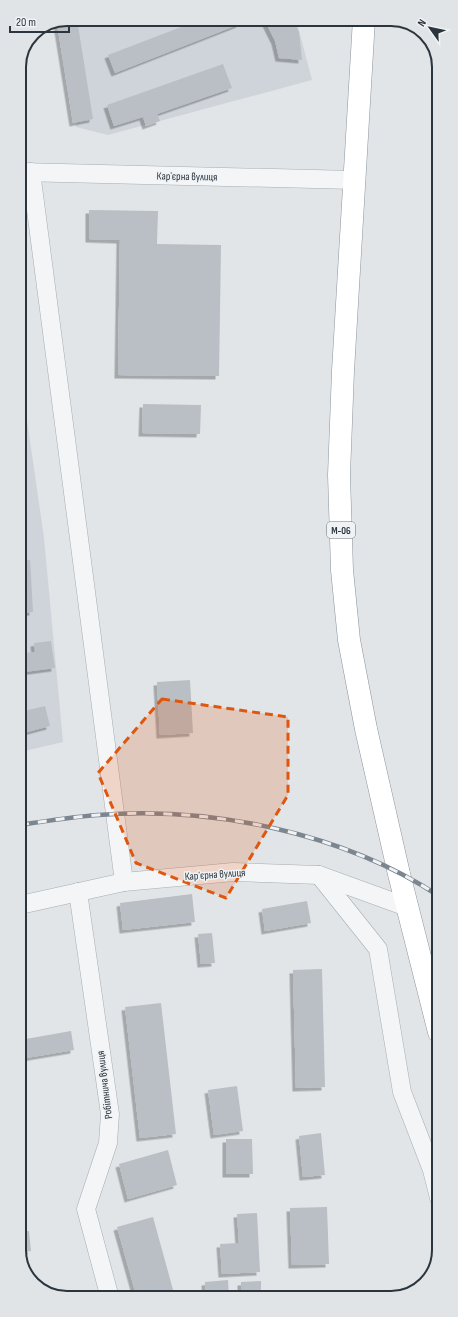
<svg xmlns="http://www.w3.org/2000/svg" width="458" height="1317" font-family="'Sofia Sans Condensed',sans-serif">
  <defs>
    <filter id="shadow"><feDropShadow dx="-3.5" dy="3.5" stdDeviation="0" flood-color="#0004"/></filter>
  </defs>
  <rect width="100%" height="100%" fill="#e1e5e8"/>
  <g fill="#cfd4da">
    <polygon points="67,19 296,19 312,80 108,135 76,127 59,22"/>
    <polygon points="19,364 44,538 63,742 20,752"/>
  </g>
  <g fill="#b9bfc4" filter="url(#shadow)">
    <polygon points="67,19 77,19 93,119 73,123 57,23"/>
    <polygon points="202,19 238,19 240,24 115,73 108,55"/>
    <polygon points="264,19 293,19 299,32 302,60 279,58 275,41"/>
    <polygon points="223,64 232,88 157,114 160,121 146,126 143,117 114,126 107,105"/>
    <polygon points="89,210 158,211 157,244 221,245 219,376 118,375 120,240 89,239"/>
    <polygon points="143,404 201,405 200,434 142,433"/>
    <polygon points="30,560 33,612 20,613 20,561"/>
    <polygon points="51,641 55,668 24,672 22,653 35,652 34,643"/>
    <polygon points="190,680 193,733 160,735 157,682"/>
    <polygon points="45,706 50,726 20,734 20,712"/>
    <polygon points="192,894 195,922 123,930 120,903"/>
    <polygon points="307,901 311,923 265,931 262,909"/>
    <polygon points="20,925 26,959 20,960"/>
    <polygon points="212,933 215,963 201,964 198,934"/>
    <polygon points="322,969 325,1087 296,1088 293,970"/>
    <polygon points="161,1003 176,1134 140,1138 125,1007"/>
    <polygon points="71,1031 74,1050 20,1059 20,1040"/>
    <polygon points="237,1086 243,1131 214,1135 208,1090"/>
    <polygon points="321,1133 325,1175 303,1177 299,1136"/>
    <polygon points="226,1139 252,1139 253,1174 226,1174"/>
    <polygon points="168,1150 177,1185 128,1199 119,1164"/>
    <polygon points="327,1207 329,1264 292,1265 290,1208"/>
    <polygon points="257,1213 260,1272 222,1274 220,1244 239,1243 237,1214"/>
    <polygon points="153,1217 175,1297 137,1298 117,1227"/>
    <polygon points="29,1231 31,1251 21,1252 21,1232"/>
    <polygon points="228,1280 229,1297 206,1297 205,1282"/>
    <polygon points="261,1281 261,1297 241,1297 241,1282"/>
    <polygon points="330,1292 330,1297 294,1297 294,1293"/>
  </g>
  <g fill="none" stroke-linecap="round" stroke-linejoin="round">
    <defs>
      <g id="street">
        <polyline points="20,172 354,180"/>
        <polyline points="31,172 124,882"/>
        <polyline points="319,875 378,949 402,1092 432,1170 439,1198"/>
        <polyline points="78,892 110,1114 108,1143 86,1209 110,1298"/>
        <polyline points="20,905 124,882 233,872 319,875 407,907"/>
      </g>
      <polyline id="highway" points="364,19 343,371 339,475 342,570 349,640 366,729 399,874 439,1032"/>
    </defs>
    <use href="#street" stroke="#a7adb2" stroke-width="19"/>
    <use href="#highway" stroke="#8a949d" stroke-width="23"/>
    <use href="#street" stroke="#f3f5f7" stroke-width="18"/>
    <use href="#highway" stroke="#fff" stroke-width="22"/>
    <defs>
      <path id="rail" d="M 20,825 C 46,821 72,817 98,815 C 212,806 343,833 439,896"/>
    </defs>
    <use href="#rail" stroke="#7c8690" stroke-width="4.5"/>
    <use href="#rail" stroke="#f0f3f6" stroke-width="3" stroke-dasharray="9" stroke-linecap="butt"/>
  </g>
  <path fill="#df570e" fill-opacity="0.2" stroke="#df570e" stroke-width="3" stroke-dasharray="8 5" stroke-linejoin="round" d="M 162,699 L 288,717 L 288,795 L 226,898 L 136,863 L 98,773 Z"/>
  <g text-anchor="middle" stroke-width="3" stroke-linejoin="round" paint-order="stroke">
    <rect fill="#f0f3f6" stroke="#666e75" stroke-width="1" x="327" y="522" width="28" height="16" rx="3"/>
    <g font-size="10" font-weight="bold" fill="#2b353e">
      <text x="341" y="534">М-06</text>
    </g>
    <g font-size="11" fill="#2b353e" stroke="#f0f3f6">
      <text transform="translate(187 176) rotate(1)" y="4">Карʼєрна вулиця</text>
      <text transform="translate(215 874) rotate(-4)" y="4">Карʼєрна вулиця</text>
      <text transform="translate(104 1085) rotate(-97)" y="4">Робітнича вулиця</text>
    </g>
  </g>
  <path d="M0 0H458V1317H0ZM67 26H391A41 41 0 0 1 432 67V1250A41 41 0 0 1 391 1291H67A41 41 0 0 1 26 1250V67A41 41 0 0 1 67 26Z" fill="#e0e4e7" fill-rule="evenodd"/>
  <path fill="none" stroke="#2b353e" stroke-width="2" d="M67 26H391A41 41 0 0 1 432 67V1250A41 41 0 0 1 391 1291H67A41 41 0 0 1 26 1250V67A41 41 0 0 1 67 26Z"/>
  <g transform="translate(430 28) rotate(303)" stroke="#f0f3f6" stroke-width="3" paint-order="stroke">
  <path d="M0-3L7 15L0 10L-7 15Z" fill="#2b353e"/>
  <text y="-6" font-size="11" font-weight="bold" text-anchor="middle" fill="#2b353e">N</text>
  </g>
  <path d="M10 26v6h59v-6" fill="none" stroke="#2b353e" stroke-width="2"/>
  <text x="16" y="26" font-size="12" fill="#2b353e" stroke="#f0f3f6" stroke-width="3" paint-order="stroke">20 m</text>
</svg>
